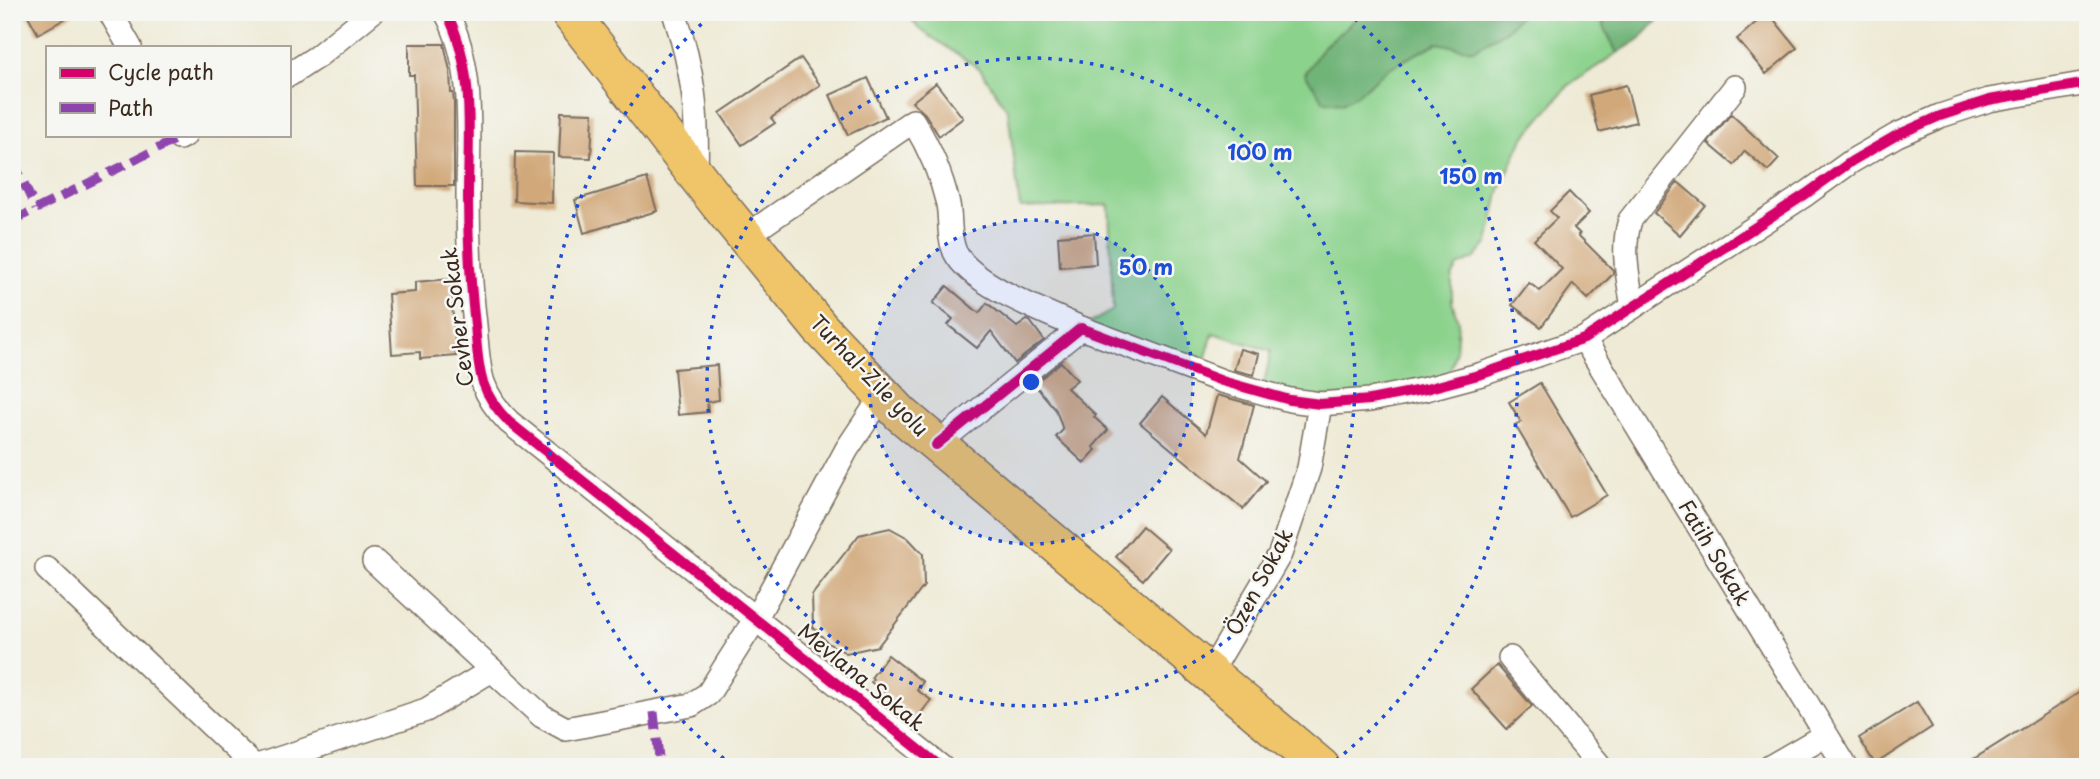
<svg xmlns="http://www.w3.org/2000/svg" width="2100" height="779" font-family="'Playpen Sans',sans-serif">
  <rect width="100%" height="100%" fill="#f6f6f2"/>
  <filter id="ink" filterUnits="userSpaceOnUse"><feTurbulence type="fractalNoise" baseFrequency=".0143" numOctaves="2"/><feDisplacementMap in="SourceGraphic" scale="14" xChannelSelector="R" yChannelSelector="G"/><feConvolveMatrix kernelMatrix="1 2 1 2 8 2 1 2 1" color-interpolation-filters="sRGB"/></filter>
  <filter id="wash" filterUnits="userSpaceOnUse"><feTurbulence type="fractalNoise" baseFrequency=".00686" numOctaves="4" result="noise"/><feDisplacementMap in="SourceGraphic" scale="28" xChannelSelector="R" yChannelSelector="G"/><feGaussianBlur stdDeviation="1.57" result="paint"/><feColorMatrix in="noise" values="0 0 0 0 0 0 0 0 0 0 0 0 0 0 0 0 0 1.4 0 .05"/><feComposite in="paint" operator="in"/></filter>
  <g filter="url(#wash)">
    <rect width="100%" height="100%" fill="#eeead5"/>
    <polygon fill="#8bd28c" stroke="#637e55" stroke-width="2" points="906,12 1364,12 1322,48 1358,94 1389,68 1437,43 1473,49 1506,30 1523,12 1597,12 1617,53 1568,86 1522,140 1500,189 1488,243 1475,258 1458,266 1452,277 1452,302 1458,321 1456,350 1446,384 1370,400 1262,393 1271,351 1213,333 1201,373 1081,328 1113,310 1109,205 1020,208 1008,111 980,69 918,28"/>
    <g fill="#70b478" stroke="#566f4b" stroke-width="2">
      <polygon points="1364,12 1523,12 1506,30 1473,50 1437,43 1389,68 1358,94 1342,103 1324,101 1305,74 1322,48"/>
      <polygon points="1597,12 1665,12 1640,39 1617,53"/>
    </g>
    <g id="blocks">
      <g fill="#d1a87a">
        <polygon points="26,12 77,12 38,34"/>
        <polygon points="1768,12 1797,48 1766,74 1737,39"/>
        <polygon points="409,44 444,44 450,71 451,93 453,93 454,103 454,186 417,186 414,75 409,75"/>
        <polygon points="801,58 820,85 771,118 775,123 742,145 720,113"/>
        <polygon points="868,78 886,117 848,135 830,95"/>
        <polygon points="936,83 963,118 939,136 925,114 912,102"/>
        <polygon points="1626,85 1636,122 1599,132 1589,95"/>
        <polygon points="561,112 593,113 591,158 559,157"/>
        <polygon points="1731,114 1779,159 1768,171 1745,151 1734,165 1708,143"/>
        <polygon points="515,152 553,153 552,203 514,201"/>
        <polygon points="647,178 657,211 584,233 575,200"/>
        <polygon points="1678,182 1705,205 1680,235 1654,213"/>
        <polygon points="1569,192 1589,213 1574,228 1580,234 1578,235 1613,270 1613,274 1588,299 1573,284 1541,327 1512,305 1529,283 1540,291 1562,269 1534,240 1557,218 1550,211"/>
        <polygon points="1094,233 1096,264 1060,267 1058,236"/>
        <polygon points="450,279 456,356 420,359 420,352 392,354 388,294 415,292 415,282"/>
        <polygon points="947,286 979,313 987,303 1017,327 1027,320 1030,321 1044,340 1015,363 991,331 977,348 948,325 953,319 933,303"/>
        <polygon points="1240,349 1259,354 1254,375 1234,370"/>
        <polygon points="1061,362 1077,380 1067,388 1096,415 1094,417 1108,430 1093,447 1096,450 1084,463 1056,437 1063,430 1056,410 1034,384"/>
        <polygon points="717,365 719,400 707,402 708,412 678,415 674,369"/>
        <polygon points="1540,383 1607,495 1570,517 1515,425 1521,422 1509,402"/>
        <polygon points="1217,395 1254,405 1240,458 1266,481 1243,509 1140,423 1162,397 1206,434"/>
        <polygon points="1142,526 1169,549 1143,580 1116,557"/>
        <polygon points="890,528 908,538 923,554 924,586 878,646 846,653 828,643 813,627 812,595 859,535"/>
        <polygon points="888,655 923,682 917,690 931,700 917,718 871,682 873,679 871,678"/>
        <polygon points="1497,665 1532,706 1507,729 1471,689"/>
        <polygon points="2088,687 2088,767 1961,767"/>
        <polygon points="1917,702 1932,727 1875,764 1859,738"/>
      </g>
    </g>
  </g>
  <g filter="url(#ink)">
    <use href="#blocks" fill-opacity="0" stroke="#7a6d5e" stroke-width="2"/>
    <g fill="none" stroke-linecap="round" stroke-linejoin="round">
      <defs>
        <g id="street">
          <polyline points="110,12 130,47"/>
          <path d="M 446,12 C 476,68 468,136 468,197 C 468,240 470,282 475,325 C 479,368 477,390 509,422 L 941,767"/>
          <path d="M 674,12 C 694,73 698,112 696,176"/>
          <polyline points="289,75 318,56 372,12"/>
          <polyline points="178,135 179,138 185,135"/>
          <path d="M 745,237 L 913,121 C 929,147 941,174 948,204 C 951,220 948,236 955,252 C 971,285 1048,313 1081,328"/>
          <path d="M 1633,307 C 1628,277 1621,250 1630,220 L 1735,87"/>
          <polyline points="1584,339 1846,767"/>
          <polyline points="936,445 1081,328 1222,381 1290,400 1320,404 1370,400 1426,389 1482,374 1584,339 1806,194 1852,161 1897,135 1940,116 1989,100 2088,83"/>
          <polyline points="374,561 542,716 566,729 691,705 708,694 756,618 847,449 883,395"/>
          <polyline points="47,569 255,767"/>
          <polyline points="1510,658 1601,767"/>
          <polyline points="1209,675 1280,554 1309,468 1320,404"/>
          <polyline points="254,767 426,710 492,670"/>
          <polyline points="1770,767 1825,735"/>
        </g>
        <polyline id="primary" points="569,12 718,203 820,328 901,414 1321,767"/>
      </defs>
      <use href="#street" stroke="#7a6d5e" stroke-width="26"/>
      <use href="#primary" stroke="#7a6d5e" stroke-width="40"/>
      <use href="#street" stroke="#fff" stroke-width="23"/>
      <use href="#primary" stroke="#f0c469" stroke-width="37"/>
      <g stroke="#8e44ad" stroke-width="9" stroke-dasharray="18 9" stroke-linecap="butt">
        <polyline points="12,159 36,209"/>
        <polyline points="12,221 179,138"/>
        <polyline points="654,712 660,767"/>
      </g>
      <defs>
        <g id="cycleway">
          <path d="M 446,12 C 476,68 468,136 468,197 C 468,240 470,282 475,325 C 479,368 477,390 509,422 L 941,767"/>
          <polyline points="936,445 1081,328 1222,381 1290,400 1320,404 1370,400 1426,389 1482,374 1584,339 1806,194 1852,161 1897,135 1940,116 1989,100 2088,83"/>
        </g>
      </defs>
      <use href="#cycleway" stroke="#f6f6f2" stroke-width="15"/>
      <use href="#cycleway" stroke="#d6006c" stroke-width="10"/>
    </g>
  </g>
  <circle cx="1031" cy="382" r="162" fill="#1d4ed8" fill-opacity=".12"/>
  <g fill="none" stroke="#1d4ed8" stroke-width="3.5" stroke-dasharray="3.5 7">
    <circle cx="1031" cy="382" r="162"/>
    <circle cx="1031" cy="382" r="324"/>
    <path d="M732 765A486 486 0 0 1 715 12M1347 12A486 486 0 0 1 1330 765"/>
  </g>
  <g text-anchor="middle" stroke-width="5" stroke-linejoin="round" paint-order="stroke">
    <g font-size="21" fill="#3b2a1e" stroke="#f6f6f2">
      <text transform="translate(458 317) rotate(-97)" y="7">Cevher Sokak</text>
      <text transform="translate(869 376) rotate(46)" y="7">Turhal-Zile yolu</text>
      <text transform="translate(1714 553) rotate(59)" y="7">Fatih Sokak</text>
      <text transform="translate(1260 582) rotate(-62)" y="7">Özen Sokak</text>
      <text transform="translate(861 678) rotate(39)" y="7">Mevlana Sokak</text>
    </g>
  </g>
  <circle cx="1031" cy="382" r="10" fill="#1d4ed8" stroke="#f6f6f2" stroke-width="3.5"/>
  <g font-size="21" text-anchor="middle" font-weight="bold" fill="#1d4ed8" stroke="#f6f6f2" stroke-width="5" stroke-linejoin="round" paint-order="stroke">
    <text x="1260" y="160">100 m</text>
    <text x="1471" y="184">150 m</text>
    <text x="1146" y="275">50 m</text>
  </g>
  <rect width="2100" height="779" fill="none" stroke="#f6f6f2" stroke-width="42"/>
  <rect x="46" y="46" width="245" height="91" fill="#f6f6f2" stroke="#aba49d" stroke-width="2"/>
  <rect x="60" y="68" width="35" height="10" fill="#d6006c" stroke="#aba49d" stroke-width="2"/>
  <text x="108" y="80" font-size="21" fill="#3b2a1e">Cycle path</text>
  <rect x="60" y="103" width="35" height="10" fill="#8e44ad" stroke="#aba49d" stroke-width="2"/>
  <text x="108" y="116" font-size="21" fill="#3b2a1e">Path</text>
</svg>
